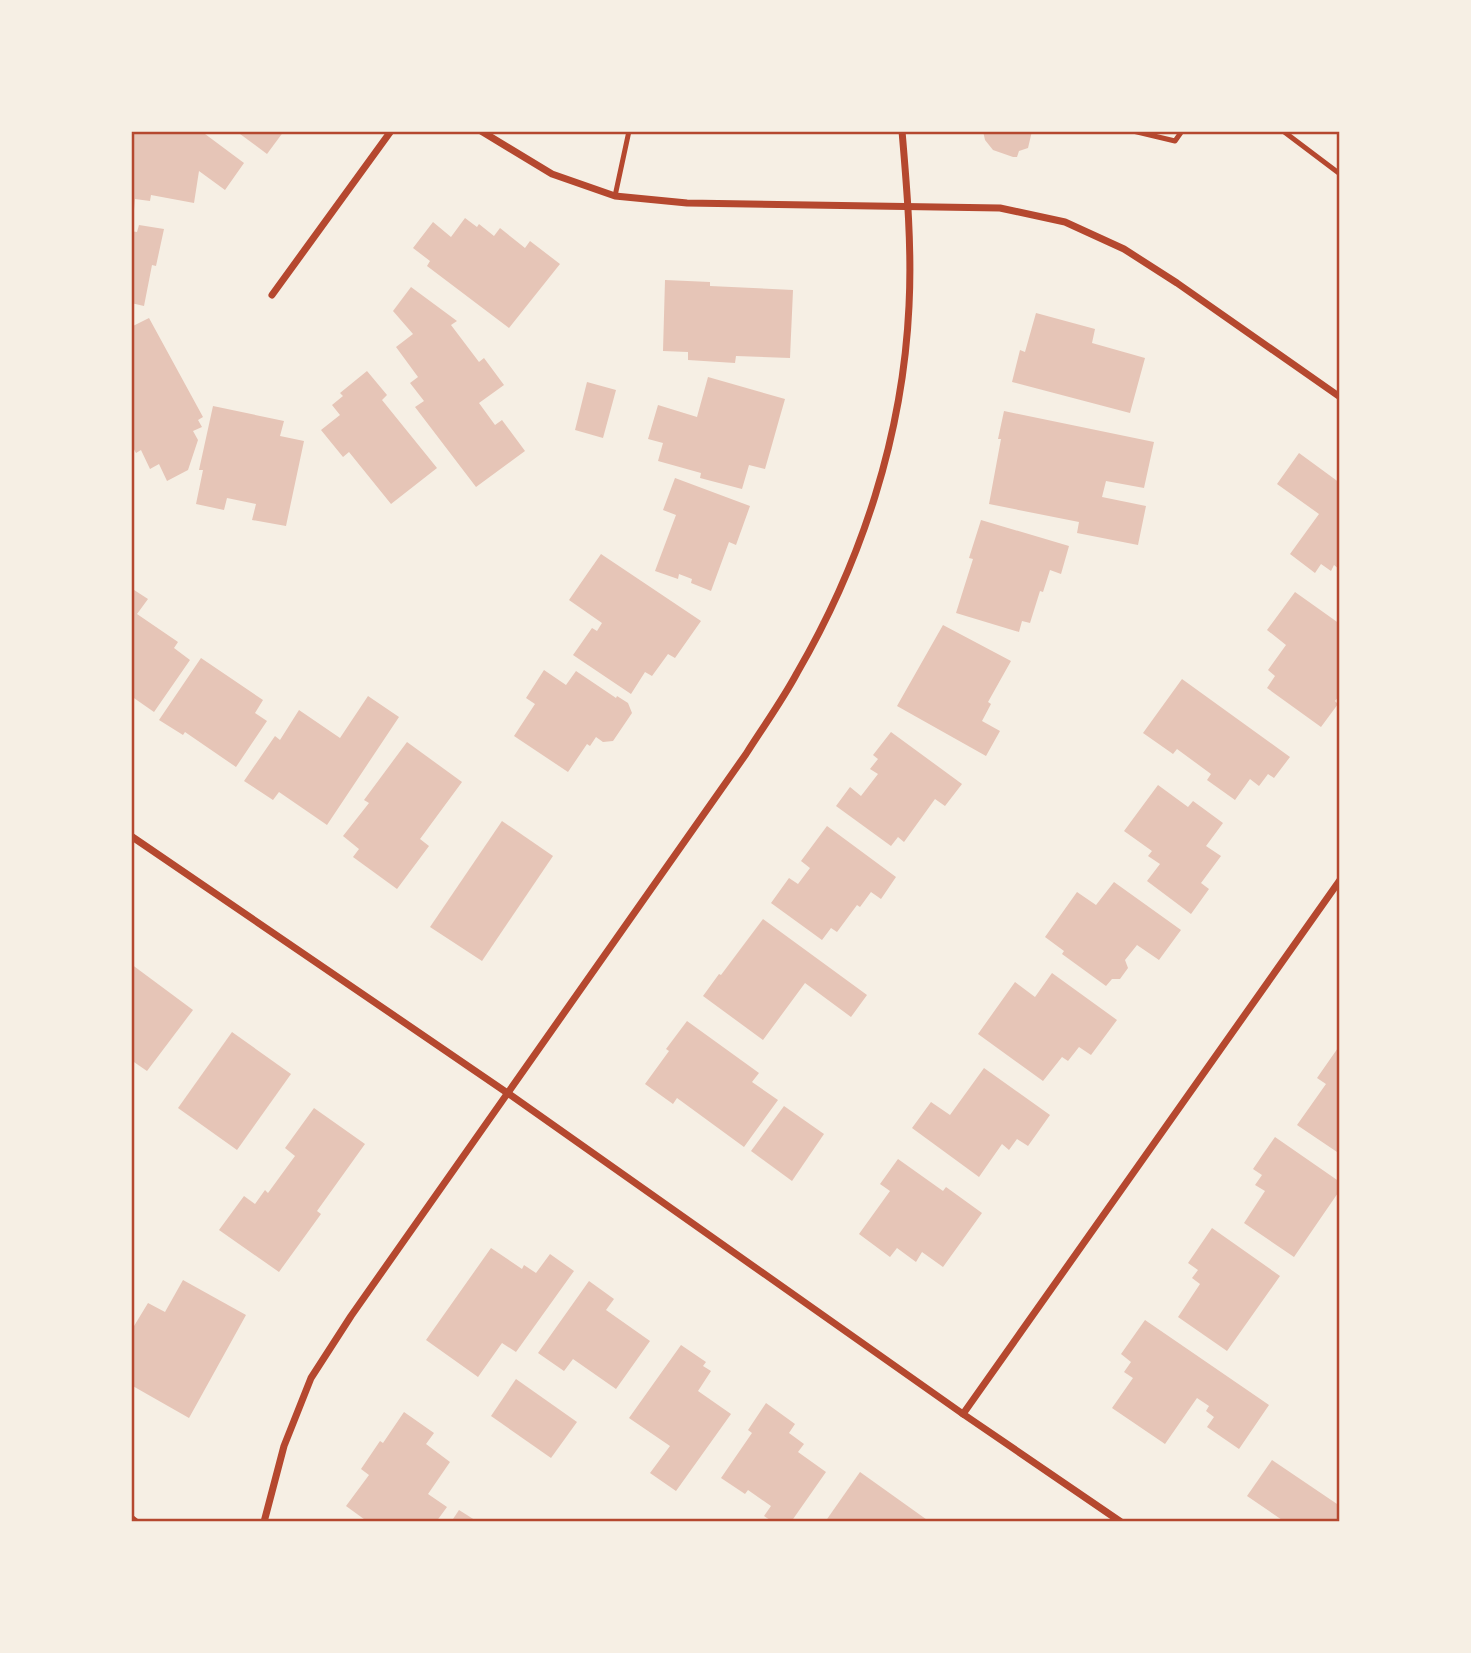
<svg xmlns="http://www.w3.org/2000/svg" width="1471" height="1653" font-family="'Varela Round',sans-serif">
  <rect width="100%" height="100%" fill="#f6efe4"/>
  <g fill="#e6c5b7">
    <polygon points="131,131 201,131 244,163 225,190 199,171 194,203 151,195 150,201 135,199 134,210 131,209"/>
    <polygon points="236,131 284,131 267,154"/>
    <polygon points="983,131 1032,131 1028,148 1019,151 1017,157 1013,157 993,150 985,140"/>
    <polygon points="465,218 477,227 479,224 494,236 500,228 525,248 530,241 560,264 509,328 427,266 430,261 413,248 433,222 451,237"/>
    <polygon points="139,225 164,229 156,266 152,265 144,306 131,303 131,231 137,232"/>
    <polygon points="665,280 710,282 710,286 793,290 790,358 736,356 735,363 688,360 688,352 663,351"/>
    <polygon points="411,287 457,321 451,325 479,362 484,358 504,385 479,403 495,425 502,420 525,451 476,487 415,407 424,401 410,383 418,377 396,347 413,334 393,311"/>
    <polygon points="1036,313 1095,329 1092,343 1145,358 1130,413 1012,382 1020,350 1025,352"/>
    <polygon points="149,318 203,417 198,420 202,427 193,431 198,440 188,470 167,481 159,464 150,469 141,450 136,453 131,444 131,327"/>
    <polygon points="367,371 387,395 382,400 437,468 391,504 349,452 343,457 321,430 340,415 332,405 343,396 340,393"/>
    <polygon points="708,377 785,399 765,469 749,465 742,489 700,478 701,473 658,461 663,443 648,439 658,405 697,417"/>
    <polygon points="587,382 616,390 603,438 575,430"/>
    <polygon points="213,406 284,421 280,436 304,441 286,526 252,520 256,504 227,498 224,510 196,504 203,470 199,470"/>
    <polygon points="1004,411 1154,442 1144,488 1106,481 1102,497 1146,506 1138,545 1077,533 1079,522 989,504 1001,439 998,439"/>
    <polygon points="1299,453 1340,483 1340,570 1334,565 1331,571 1321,564 1315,573 1290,554 1319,514 1277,484"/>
    <polygon points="675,478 750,506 736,545 729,542 711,591 691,583 692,579 679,574 678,579 655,571 676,515 663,510"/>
    <polygon points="981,520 1069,546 1061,574 1050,570 1043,592 1040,591 1030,623 1022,621 1019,632 956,613 973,559 969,558"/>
    <polygon points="601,554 701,621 675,658 668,654 652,676 645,672 631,694 573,655 592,628 597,631 602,623 569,600"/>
    <polygon points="131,588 148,599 137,614 178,642 174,648 190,660 154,712 131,696"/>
    <polygon points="1295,592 1340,624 1340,695 1335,701 1338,704 1321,727 1267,688 1275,676 1268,670 1286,645 1267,630"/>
    <polygon points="943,625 1011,661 988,702 991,704 982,721 1000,731 986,756 897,706"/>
    <polygon points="201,658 263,700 255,713 267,721 236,767 185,732 183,735 159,720"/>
    <polygon points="544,670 566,685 576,671 616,698 617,696 628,703 632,713 613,741 603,742 596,737 590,746 587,744 568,772 514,736 535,704 526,698"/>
    <polygon points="1182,679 1290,757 1274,778 1268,774 1259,786 1250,779 1235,800 1207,780 1211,774 1177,749 1173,754 1143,733"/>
    <polygon points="368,696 399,717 327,825 279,792 273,800 244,781 275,736 280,740 299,710 340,738"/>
    <polygon points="891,732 962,784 945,806 935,799 904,842 898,837 891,846 836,806 850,787 861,796 878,774 870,769 878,759 873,755"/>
    <polygon points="407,742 462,782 420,839 429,846 397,889 353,857 359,849 343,836 369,803 364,800"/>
    <polygon points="1158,785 1188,807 1193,801 1223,823 1206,846 1221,856 1201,883 1209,889 1191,914 1147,881 1160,864 1148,856 1152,851 1124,831"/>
    <polygon points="502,821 553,856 482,961 430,927"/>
    <polygon points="827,826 896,877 881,899 871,892 860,907 857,905 837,932 831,928 822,940 771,903 789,878 798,884 810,868 801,861"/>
    <polygon points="1114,882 1181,930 1159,960 1137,945 1125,960 1128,968 1120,979 1112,979 1106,986 1062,954 1064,951 1045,937 1077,892 1096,905"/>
    <polygon points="763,919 867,995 851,1017 805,983 763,1040 703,996 719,974 721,975"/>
    <polygon points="131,964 193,1010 147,1071 131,1060"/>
    <polygon points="1052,973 1117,1020 1091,1055 1079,1047 1068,1061 1062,1057 1043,1081 978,1034 1015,982 1035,997"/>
    <polygon points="687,1021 759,1073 752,1082 778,1100 744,1147 677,1098 673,1104 645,1084 669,1051 666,1049"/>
    <polygon points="232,1032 291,1074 237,1150 178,1108"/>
    <polygon points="1340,1045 1340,1154 1297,1125 1326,1084 1317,1078"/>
    <polygon points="984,1068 1050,1115 1028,1146 1017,1139 1009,1150 1002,1144 979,1177 912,1128 931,1102 950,1115"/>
    <polygon points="784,1106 824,1134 792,1181 751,1151"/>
    <polygon points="314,1108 365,1144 317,1211 321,1214 279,1272 219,1230 244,1196 255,1204 265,1190 268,1193 295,1156 285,1148"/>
    <polygon points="1275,1137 1340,1182 1340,1190 1294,1257 1244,1223 1265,1191 1255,1185 1262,1175 1253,1169"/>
    <polygon points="898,1159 943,1191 946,1187 982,1213 943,1267 922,1252 916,1262 897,1248 890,1257 859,1234 890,1191 880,1184"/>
    <polygon points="1212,1228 1280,1276 1227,1351 1178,1317 1200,1284 1192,1278 1198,1270 1188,1263"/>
    <polygon points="491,1248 522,1269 524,1265 536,1273 550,1254 574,1271 516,1352 502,1343 478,1377 426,1340"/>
    <polygon points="183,1280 246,1315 189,1418 131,1385 131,1331 148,1303 165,1312"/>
    <polygon points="589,1281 614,1299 606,1310 650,1341 616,1389 573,1359 564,1371 538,1353"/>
    <polygon points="1145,1320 1269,1405 1239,1449 1207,1427 1214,1417 1206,1411 1209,1406 1197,1398 1165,1444 1112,1408 1133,1378 1124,1372 1131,1362 1121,1354"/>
    <polygon points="681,1345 706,1362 703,1366 711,1371 698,1391 731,1414 676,1491 650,1473 670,1446 629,1418"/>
    <polygon points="516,1379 577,1422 551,1458 491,1416"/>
    <polygon points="766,1403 795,1424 789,1433 804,1444 798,1452 826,1472 791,1522 773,1522 764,1516 771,1506 748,1490 745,1494 721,1478 752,1433 748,1430"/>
    <polygon points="404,1412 434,1433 426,1444 450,1462 428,1494 447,1507 436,1522 368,1522 346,1506 369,1475 361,1469 380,1441 383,1443"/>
    <polygon points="1272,1460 1340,1506 1340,1522 1285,1522 1247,1496"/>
    <polygon points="860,1472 930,1522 825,1522"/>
    <polygon points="459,1510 478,1522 451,1522"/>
  </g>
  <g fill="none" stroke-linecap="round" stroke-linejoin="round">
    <g stroke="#b5482f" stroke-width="5">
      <polyline points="1133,131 1175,141 1182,131"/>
      <polyline points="1283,131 1340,174"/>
      <polyline points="615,196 629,131"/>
    </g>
    <g stroke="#b5482f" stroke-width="7">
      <polyline points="481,131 552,174 615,196 687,203 1000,208 1065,222 1124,249 1177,283 1340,397"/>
      <polyline points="272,295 391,131"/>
      <polyline points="131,836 509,1094 963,1414 1121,1522"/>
      <polyline points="963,1414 1340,880"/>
      <polyline points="131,1518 136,1522"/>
      <path d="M 264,1522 L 284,1446 L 311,1378 L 351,1316 L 746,754 C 763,727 782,701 797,673 C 862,561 903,435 909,306 C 912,248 907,189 902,131"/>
    </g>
  </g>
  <rect width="1471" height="1653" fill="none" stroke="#f6efe4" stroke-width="266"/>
  <rect x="133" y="133" width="1205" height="1387" fill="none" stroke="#b5482f" stroke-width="2.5"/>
</svg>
